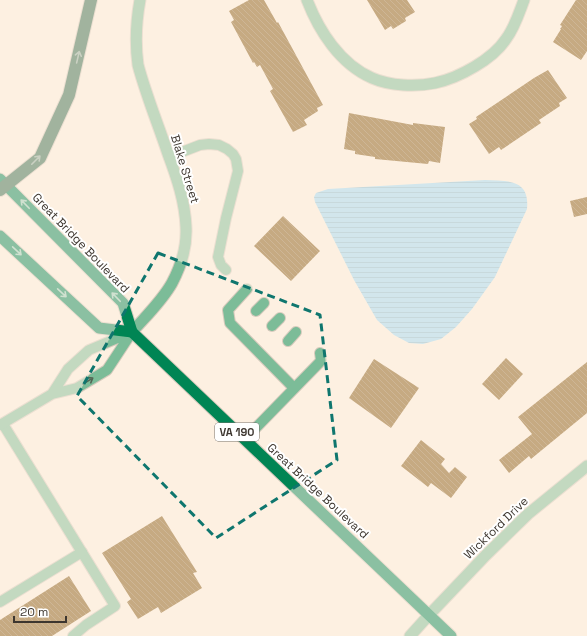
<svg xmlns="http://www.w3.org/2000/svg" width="587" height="636" font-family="'Space Grotesk',sans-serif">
  <defs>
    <pattern id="water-rules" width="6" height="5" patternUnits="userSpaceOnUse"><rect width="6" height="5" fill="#9ddaf8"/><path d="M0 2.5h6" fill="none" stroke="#88bcd5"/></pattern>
    <pattern id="building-back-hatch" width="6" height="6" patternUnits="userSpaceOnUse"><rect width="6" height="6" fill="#84550e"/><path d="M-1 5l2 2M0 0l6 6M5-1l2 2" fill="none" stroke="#94703b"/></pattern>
  </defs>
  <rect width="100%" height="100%" fill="#fdf0e1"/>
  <path fill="url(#water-rules)" d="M 485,180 C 508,181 530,179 527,209 L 495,277 L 472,309 L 456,327 L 441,339 L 423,344 L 409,343 L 394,335 L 377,320 L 354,280 L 315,202 L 314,197 L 316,193 L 328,189 Z"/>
  <g fill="url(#building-back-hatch)">
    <polygon points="249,0 264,0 277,23 278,22 323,105 317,108 318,111 304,120 307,125 293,132 270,91 273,89 260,65 257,67 254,62 253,63 231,22 234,20 229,11"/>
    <polygon points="367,0 407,0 415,12 405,18 406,21 393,29 391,26 385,30"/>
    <polygon points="576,0 587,0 587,51 581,60 553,42 561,29 560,29 562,26 560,25"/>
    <polygon points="548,70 567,98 559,103 560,106 539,120 541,123 501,150 499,147 489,154 469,124 477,119 476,117 534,78"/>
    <polygon points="349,113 413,125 413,123 445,127 440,163 429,161 428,164 375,159 375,157 355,154 355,151 344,149"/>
    <polygon points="587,197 587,214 574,217 570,201"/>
    <polygon points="283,216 320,251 291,281 254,246"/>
    <polygon points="506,358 523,374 499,400 482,384"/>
    <polygon points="374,359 419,388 391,428 349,398"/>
    <polygon points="587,362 587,413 531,459 529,456 509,473 499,460 532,434 518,417"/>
    <polygon points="421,440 445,459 441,464 449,473 455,467 467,477 451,498 431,483 428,487 401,466"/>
    <polygon points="162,516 197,572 193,573 202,588 161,613 158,607 138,619 127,602 131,599 102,553"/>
    <polygon points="69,576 91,611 52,636 0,636 0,620"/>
  </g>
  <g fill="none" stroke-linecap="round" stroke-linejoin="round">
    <defs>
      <g id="service">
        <polyline points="169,157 200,145 209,144 219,145 227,149 233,154 236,159 238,171 226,218 218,257 221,265 226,270"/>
        <polyline points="247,289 228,310 230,323 294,388"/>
        <polyline points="256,311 264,303"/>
        <polyline points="272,326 280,318"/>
        <polyline points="288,341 296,332"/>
        <polyline points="3,424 115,606 86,625 73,636"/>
        <polyline points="0,425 52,394 77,388 107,370 132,332 89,350 68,369 52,394"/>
        <polyline points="245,439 319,363 321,360 320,353"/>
        <polyline points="0,602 82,552"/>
      </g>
      <g id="minor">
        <path d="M 307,0 C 319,31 340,64 372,78 C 390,86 416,87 435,83 C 459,78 493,59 506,39 C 515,27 519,13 524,0"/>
        <path d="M 132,332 C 146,316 162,301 172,283 C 181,266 187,246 186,227 C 185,202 177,178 168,154 C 158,124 146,95 138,65 C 135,43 136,22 140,0"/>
        <polyline points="429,615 486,555 528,514 587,466"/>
      </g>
      <polyline id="tertiary" points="410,636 429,615"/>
      <g id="primary">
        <polyline points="0,179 123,303 132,332 451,636"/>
        <polyline points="0,236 99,328 132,332"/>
      </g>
      <polyline id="motorway" points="0,190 40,158 69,95 91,0"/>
    </defs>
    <use href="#service" stroke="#d7cbbd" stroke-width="12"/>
    <use href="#minor" stroke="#d7cbbd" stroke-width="13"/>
    <use href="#tertiary" stroke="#d7cbbd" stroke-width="13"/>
    <use href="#primary" stroke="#d7cbbd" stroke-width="13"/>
    <use href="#motorway" stroke="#d7cbbd" stroke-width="14"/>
    <use href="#service" stroke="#7cbc98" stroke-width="10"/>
    <use href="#minor" stroke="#7cbc98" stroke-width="11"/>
    <use href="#tertiary" stroke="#7cbc98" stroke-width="11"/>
    <use href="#primary" stroke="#008554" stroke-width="11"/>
    <use href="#motorway" stroke="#32684c" stroke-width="12"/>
  </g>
  <defs><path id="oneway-shaft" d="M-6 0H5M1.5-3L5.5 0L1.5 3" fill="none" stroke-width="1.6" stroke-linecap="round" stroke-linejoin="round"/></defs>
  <g stroke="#8eac9d">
    <use href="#oneway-shaft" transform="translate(78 57) rotate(-77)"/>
    <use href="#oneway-shaft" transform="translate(36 160) rotate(-45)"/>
  </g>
  <g stroke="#99cebb">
    <use href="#oneway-shaft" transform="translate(25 204) rotate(-134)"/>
    <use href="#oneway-shaft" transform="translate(17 251) rotate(43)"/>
    <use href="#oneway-shaft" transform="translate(62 293) rotate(43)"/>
    <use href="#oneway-shaft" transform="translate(116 297) rotate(-134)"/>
  </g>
  <use stroke="#536554" href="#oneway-shaft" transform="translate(88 381) rotate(-31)"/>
  <path d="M0 0H587V636H0ZM 158,253 L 320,315 L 337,460 L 216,538 L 77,396 Z" fill="#fdf0e1" fill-opacity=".55" fill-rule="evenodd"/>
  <path fill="none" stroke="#0f766e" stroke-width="3" stroke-dasharray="8 5" stroke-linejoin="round" d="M 158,253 L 320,315 L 337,460 L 216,538 L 77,396 Z"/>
  <g text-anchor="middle" stroke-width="4" stroke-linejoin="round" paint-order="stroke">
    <rect fill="#fff" stroke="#77726d" stroke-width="1" x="215" y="423" width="44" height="18" rx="3"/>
    <g font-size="11" font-weight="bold" fill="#3d362f">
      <text x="237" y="436">VA 190</text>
    </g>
    <g font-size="12" fill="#3d362f" stroke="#fff">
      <text transform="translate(185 169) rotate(73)" y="4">Blake Street</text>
      <text transform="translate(81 243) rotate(46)" y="4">Great Bridge Boulevard</text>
      <text transform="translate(318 491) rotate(43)" y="4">Great Bridge Boulevard</text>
      <text transform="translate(496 528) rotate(-44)" y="4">Wickford Drive</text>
    </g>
  </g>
  <path d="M14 616v6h52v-6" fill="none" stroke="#3d362f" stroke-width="2"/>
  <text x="20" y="616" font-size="12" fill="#3d362f" stroke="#ffffff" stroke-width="3" paint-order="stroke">20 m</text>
</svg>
